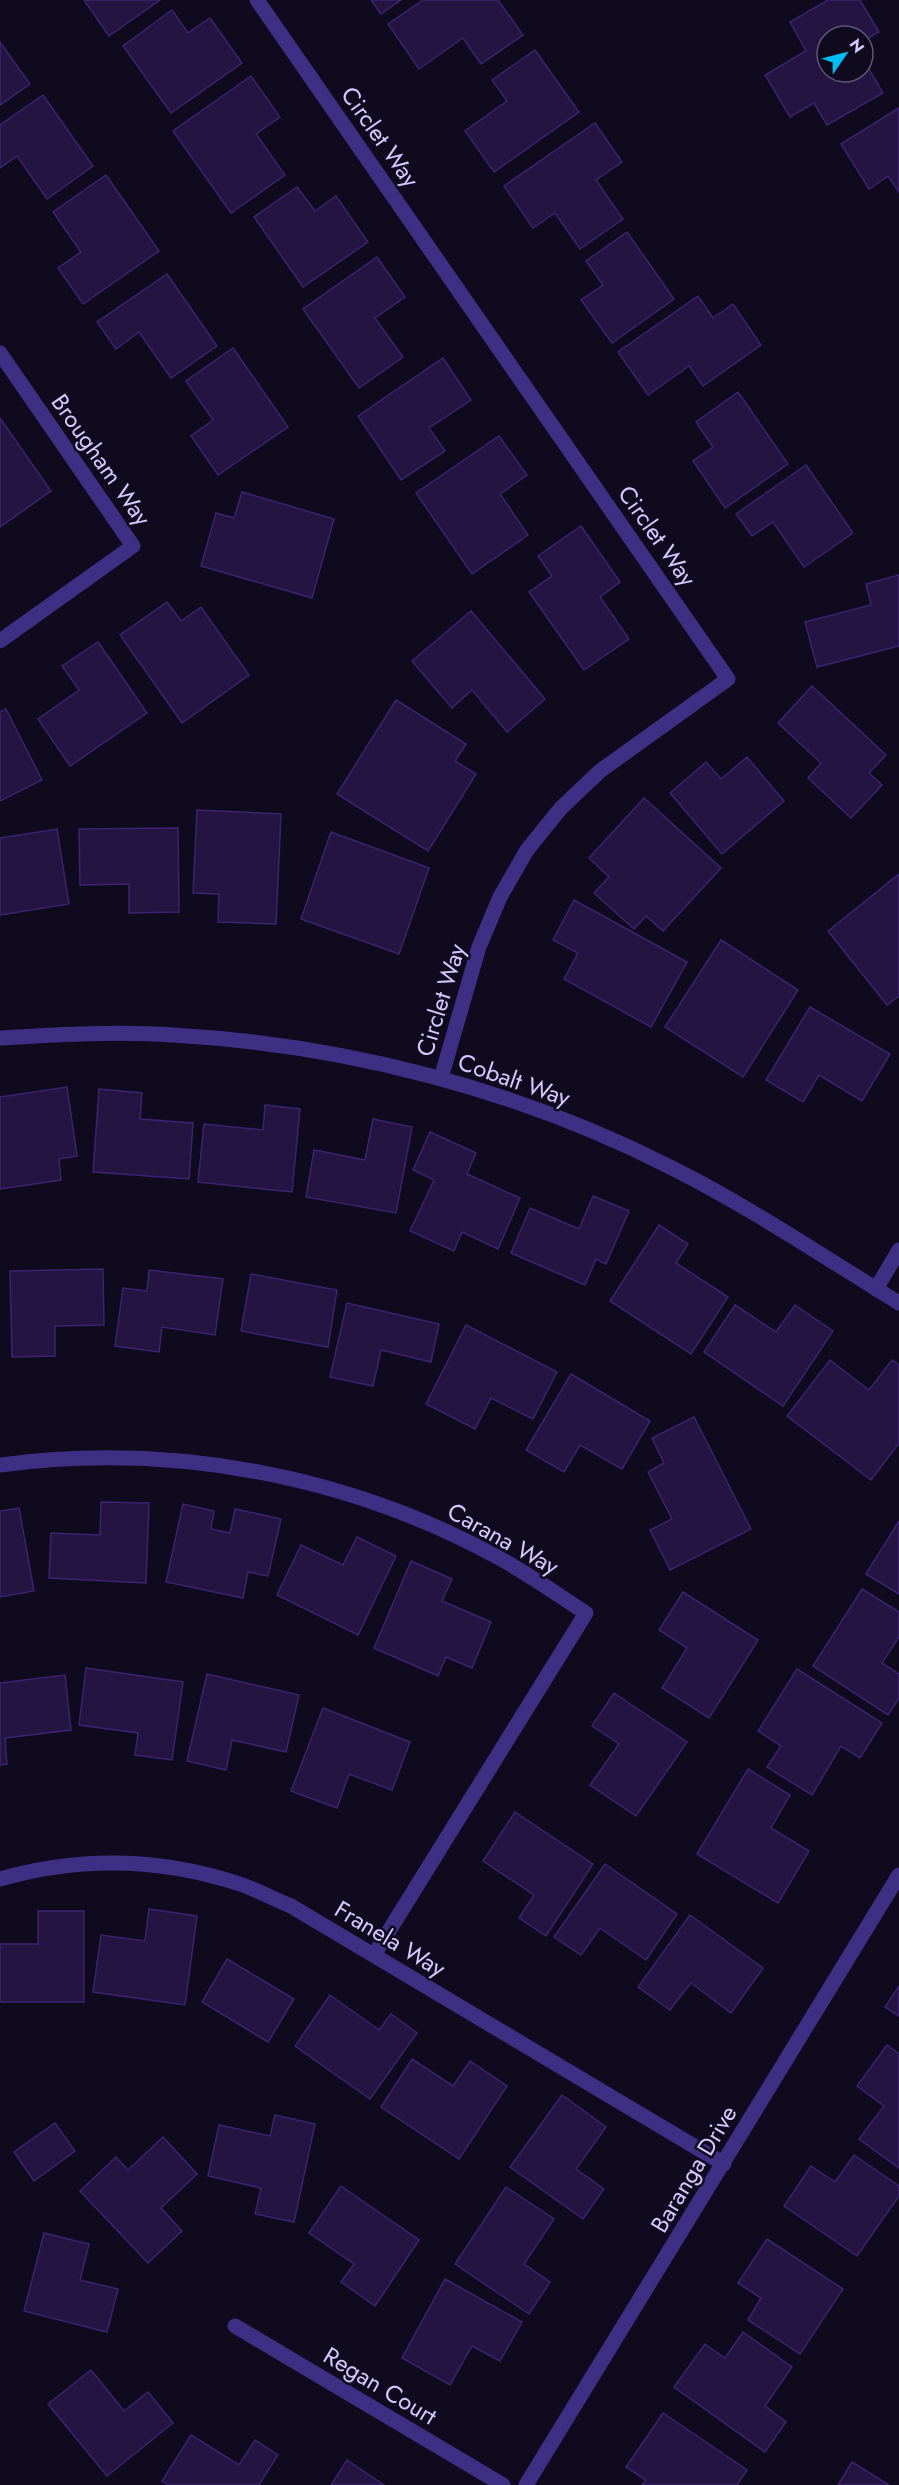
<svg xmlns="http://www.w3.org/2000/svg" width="899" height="2485" font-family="Jost,sans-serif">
  <rect width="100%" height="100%" fill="#100a1f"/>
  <g fill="#231442" stroke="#3c2371" stroke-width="1.5">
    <polygon points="84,0 160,0 109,36"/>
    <polygon points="371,0 401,0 381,14"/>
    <polygon points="423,0 498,0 523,35 481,64 463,38 419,69 388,24"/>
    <polygon points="828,0 860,0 879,32 863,41 863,36 827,36 827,72 863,72 863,59 883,93 827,125 814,103 790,117 765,75 806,51 790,22"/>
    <polygon points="172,10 188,33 210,18 242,63 171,113 123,46"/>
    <polygon points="0,42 30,84 0,105"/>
    <polygon points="535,50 579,112 494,172 465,131 507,101 492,80"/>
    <polygon points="251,76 280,117 256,134 285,175 231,213 173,131"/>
    <polygon points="43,95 93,166 47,199 17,156 0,168 0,125"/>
    <polygon points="899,108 899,192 888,176 869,189 841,144"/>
    <polygon points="595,123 622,162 596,180 623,219 580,249 555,213 533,228 504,186"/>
    <polygon points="106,175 159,251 83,304 58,268 81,252 53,212"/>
    <polygon points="297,187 315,211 336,196 368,242 303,287 254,217"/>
    <polygon points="627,232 674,299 612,343 581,300 603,285 586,261"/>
    <polygon points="377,257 405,297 375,318 403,357 359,388 303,309"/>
    <polygon points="167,274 217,346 171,378 139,332 116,349 97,322"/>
    <polygon points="698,296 713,318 733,304 761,345 703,386 689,366 648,395 618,352"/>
    <polygon points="233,348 288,427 218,475 191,436 213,420 186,381"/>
    <polygon points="443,358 471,400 429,428 445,451 401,480 358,416"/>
    <polygon points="738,392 788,464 725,508 693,461 713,447 696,422"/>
    <polygon points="0,418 51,491 0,527"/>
    <polygon points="499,436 527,475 500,494 528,535 472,574 416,493"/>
    <polygon points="806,465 853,533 804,567 773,522 752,536 736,514"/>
    <polygon points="242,492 334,519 312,598 201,566 216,513 234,518"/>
    <polygon points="581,526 620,582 600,597 629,639 584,670 529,592 552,576 538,556"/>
    <polygon points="899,575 899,646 817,667 805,622 871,605 866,584"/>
    <polygon points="167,602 181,621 201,607 249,675 182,723 120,635"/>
    <polygon points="471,611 545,699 507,732 472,690 452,708 412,661"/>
    <polygon points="98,642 147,713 70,766 38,719 79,690 62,666"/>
    <polygon points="812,686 886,755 869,773 882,785 851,818 808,778 821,763 778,723"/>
    <polygon points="396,700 466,744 455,761 476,774 428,851 337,794"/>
    <polygon points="6,709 42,780 0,801 0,712"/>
    <polygon points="747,757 784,801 722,854 670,793 706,762 721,779"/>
    <polygon points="644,798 721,868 663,931 646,916 634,929 594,893 609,877 589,858"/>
    <polygon points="197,810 281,814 276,924 218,922 219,894 193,893"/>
    <polygon points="178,828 179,912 129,913 129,884 80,885 79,829"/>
    <polygon points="57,829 69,904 0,915 0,838"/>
    <polygon points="331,832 429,868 399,954 301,919"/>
    <polygon points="899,874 899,996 887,1005 828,931"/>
    <polygon points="574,900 687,962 651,1027 564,979 578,953 553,940"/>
    <polygon points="721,940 798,990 743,1077 665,1027"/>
    <polygon points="810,1007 890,1054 862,1101 819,1075 803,1102 766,1080"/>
    <polygon points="67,1087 77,1156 59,1159 61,1180 0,1189 0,1097"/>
    <polygon points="99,1089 142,1093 140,1119 193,1123 189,1179 93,1172"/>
    <polygon points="265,1105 300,1109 292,1192 198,1182 204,1124 263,1130"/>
    <polygon points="373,1119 412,1127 396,1213 306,1197 314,1150 365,1160"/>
    <polygon points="430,1132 476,1153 467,1174 520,1198 498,1249 462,1232 454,1251 410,1231 434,1180 413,1170"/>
    <polygon points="593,1196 629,1211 606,1264 596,1259 585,1285 511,1253 530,1208 579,1229"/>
    <polygon points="659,1225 688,1244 676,1263 728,1297 691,1354 610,1301"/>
    <polygon points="103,1269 104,1325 55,1326 55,1356 12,1357 10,1271"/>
    <polygon points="149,1270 223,1279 215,1335 162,1327 159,1352 115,1346 123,1288 147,1291"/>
    <polygon points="251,1274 337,1290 328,1347 241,1331"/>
    <polygon points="347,1303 439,1324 431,1362 381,1350 373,1386 330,1377"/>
    <polygon points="735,1305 776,1332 795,1305 833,1331 783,1406 704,1352"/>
    <polygon points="466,1325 557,1372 533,1419 491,1398 475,1429 426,1404"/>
    <polygon points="830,1360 869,1390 892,1360 899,1365 899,1443 871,1480 787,1416"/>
    <polygon points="571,1374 650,1421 622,1469 580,1445 564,1472 526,1450"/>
    <polygon points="694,1417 751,1529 670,1570 650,1530 672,1519 648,1472 664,1463 652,1438"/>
    <polygon points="101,1502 149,1503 146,1583 49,1578 51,1533 100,1535"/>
    <polygon points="183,1504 214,1511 211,1529 230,1533 235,1509 281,1519 268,1576 248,1572 243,1598 166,1582"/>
    <polygon points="19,1508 34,1591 0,1597 0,1511"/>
    <polygon points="899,1521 899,1594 866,1574"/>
    <polygon points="357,1537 396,1556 358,1635 277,1595 301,1545 343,1565"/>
    <polygon points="411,1561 452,1579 442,1601 491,1622 472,1668 446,1657 438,1676 374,1648"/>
    <polygon points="862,1589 899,1612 899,1637 882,1663 899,1674 899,1698 888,1715 813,1666"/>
    <polygon points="683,1592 758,1640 709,1718 662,1688 687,1648 659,1630"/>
    <polygon points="86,1668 183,1682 172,1760 135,1755 138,1733 79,1725"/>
    <polygon points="797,1669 882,1723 860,1758 841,1746 812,1795 767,1767 781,1746 758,1731"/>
    <polygon points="207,1674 299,1695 286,1752 232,1740 226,1770 187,1761"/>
    <polygon points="65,1675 71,1730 5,1738 7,1764 0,1765 0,1683"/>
    <polygon points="614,1693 687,1742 636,1816 590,1785 619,1744 592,1726"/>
    <polygon points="323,1708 410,1742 392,1790 349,1774 337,1808 291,1791"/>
    <polygon points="748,1769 790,1795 771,1828 809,1851 778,1903 697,1854"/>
    <polygon points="515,1812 593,1864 546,1936 519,1918 534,1895 483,1861"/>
    <polygon points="605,1864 677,1914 646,1960 600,1928 581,1955 554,1937"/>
    <polygon points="149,1909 197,1916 185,2005 93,1992 101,1935 145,1941"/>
    <polygon points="38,1911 84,1911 84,2002 0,2002 0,1944 38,1944"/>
    <polygon points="690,1915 763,1968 731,2013 691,1983 670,2010 638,1987"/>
    <polygon points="227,1959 294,1999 268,2042 202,2002"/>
    <polygon points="899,1986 899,2016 885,2007"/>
    <polygon points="330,1995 379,2030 391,2014 417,2033 370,2099 295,2046"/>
    <polygon points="887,2045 899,2054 899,2168 859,2139 884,2106 857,2086"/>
    <polygon points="412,2059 453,2086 470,2061 507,2086 459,2159 381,2107"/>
    <polygon points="562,2095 606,2127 576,2169 604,2189 583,2219 510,2167"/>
    <polygon points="275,2115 315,2124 294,2222 255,2214 261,2188 208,2176 219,2125 270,2136"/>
    <polygon points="55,2123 75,2151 34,2181 14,2152"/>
    <polygon points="163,2137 197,2174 161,2208 182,2231 148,2263 80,2191 116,2157 128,2170"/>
    <polygon points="854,2155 899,2186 899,2196 857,2256 784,2206 811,2166 835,2182"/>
    <polygon points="341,2186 419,2240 375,2306 341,2282 354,2264 309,2233"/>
    <polygon points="506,2187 554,2219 524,2264 550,2282 529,2314 455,2264"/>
    <polygon points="44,2233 89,2244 80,2280 118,2289 107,2332 24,2311"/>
    <polygon points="767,2239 843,2289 800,2354 748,2320 761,2298 738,2283"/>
    <polygon points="445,2279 522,2322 500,2361 472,2346 450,2385 402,2358"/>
    <polygon points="743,2332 792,2367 765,2406 786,2422 765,2452 674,2387 705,2344 725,2358"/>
    <polygon points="91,2370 124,2411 148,2392 173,2423 107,2476 48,2404"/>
    <polygon points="663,2413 747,2470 737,2485 642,2485 646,2480 626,2467"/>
    <polygon points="191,2435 239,2465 255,2440 278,2455 259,2485 168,2485 162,2481"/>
    <polygon points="347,2460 384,2485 331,2485"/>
    <polygon points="852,2462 889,2485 838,2485"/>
  </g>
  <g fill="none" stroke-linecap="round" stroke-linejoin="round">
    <g stroke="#3d3084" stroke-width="15">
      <polyline points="257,0 728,679 600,771 561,808 527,850 500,897 479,947 441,1078"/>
      <polyline points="0,353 133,546 0,641"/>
      <path d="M 0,1038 C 58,1035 115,1031 173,1035 C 346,1045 517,1089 672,1168 C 750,1207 824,1257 899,1303"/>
      <polyline points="876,1289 899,1250"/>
      <path d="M 0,1465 C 172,1442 349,1475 501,1559 C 530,1575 558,1595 586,1613 L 374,1955"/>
      <path d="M 0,1879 C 80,1856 161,1858 240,1884 C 257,1890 274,1899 291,1906 L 724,2164"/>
      <polyline points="235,2326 503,2485"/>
      <polyline points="526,2485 899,1875"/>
    </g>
  </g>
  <g text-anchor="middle" stroke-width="5" stroke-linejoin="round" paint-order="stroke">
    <g font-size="24" fill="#d5c8ff" stroke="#100a1f">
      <text transform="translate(380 137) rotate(55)" y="8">Circlet Way</text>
      <text transform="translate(101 460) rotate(55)" y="8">Brougham Way</text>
      <text transform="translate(657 536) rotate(55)" y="8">Circlet Way</text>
      <text transform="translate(441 1000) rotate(-73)" y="8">Circlet Way</text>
      <text transform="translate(514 1080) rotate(19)" y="8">Cobalt Way</text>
      <text transform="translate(503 1539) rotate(29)" y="8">Carana Way</text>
      <text transform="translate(390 1939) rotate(31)" y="8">Franela Way</text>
      <text transform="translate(694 2169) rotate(-59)" y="8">Baranga Drive</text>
      <text transform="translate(380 2386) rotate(31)" y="8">Regan Court</text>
    </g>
  </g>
  <g transform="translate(845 54) rotate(55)"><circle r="28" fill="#100a1f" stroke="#5f5679" stroke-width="1.5"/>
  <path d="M0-4.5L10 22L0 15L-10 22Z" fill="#00bdf3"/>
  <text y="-9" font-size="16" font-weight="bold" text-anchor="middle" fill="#d5c8ff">N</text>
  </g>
</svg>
